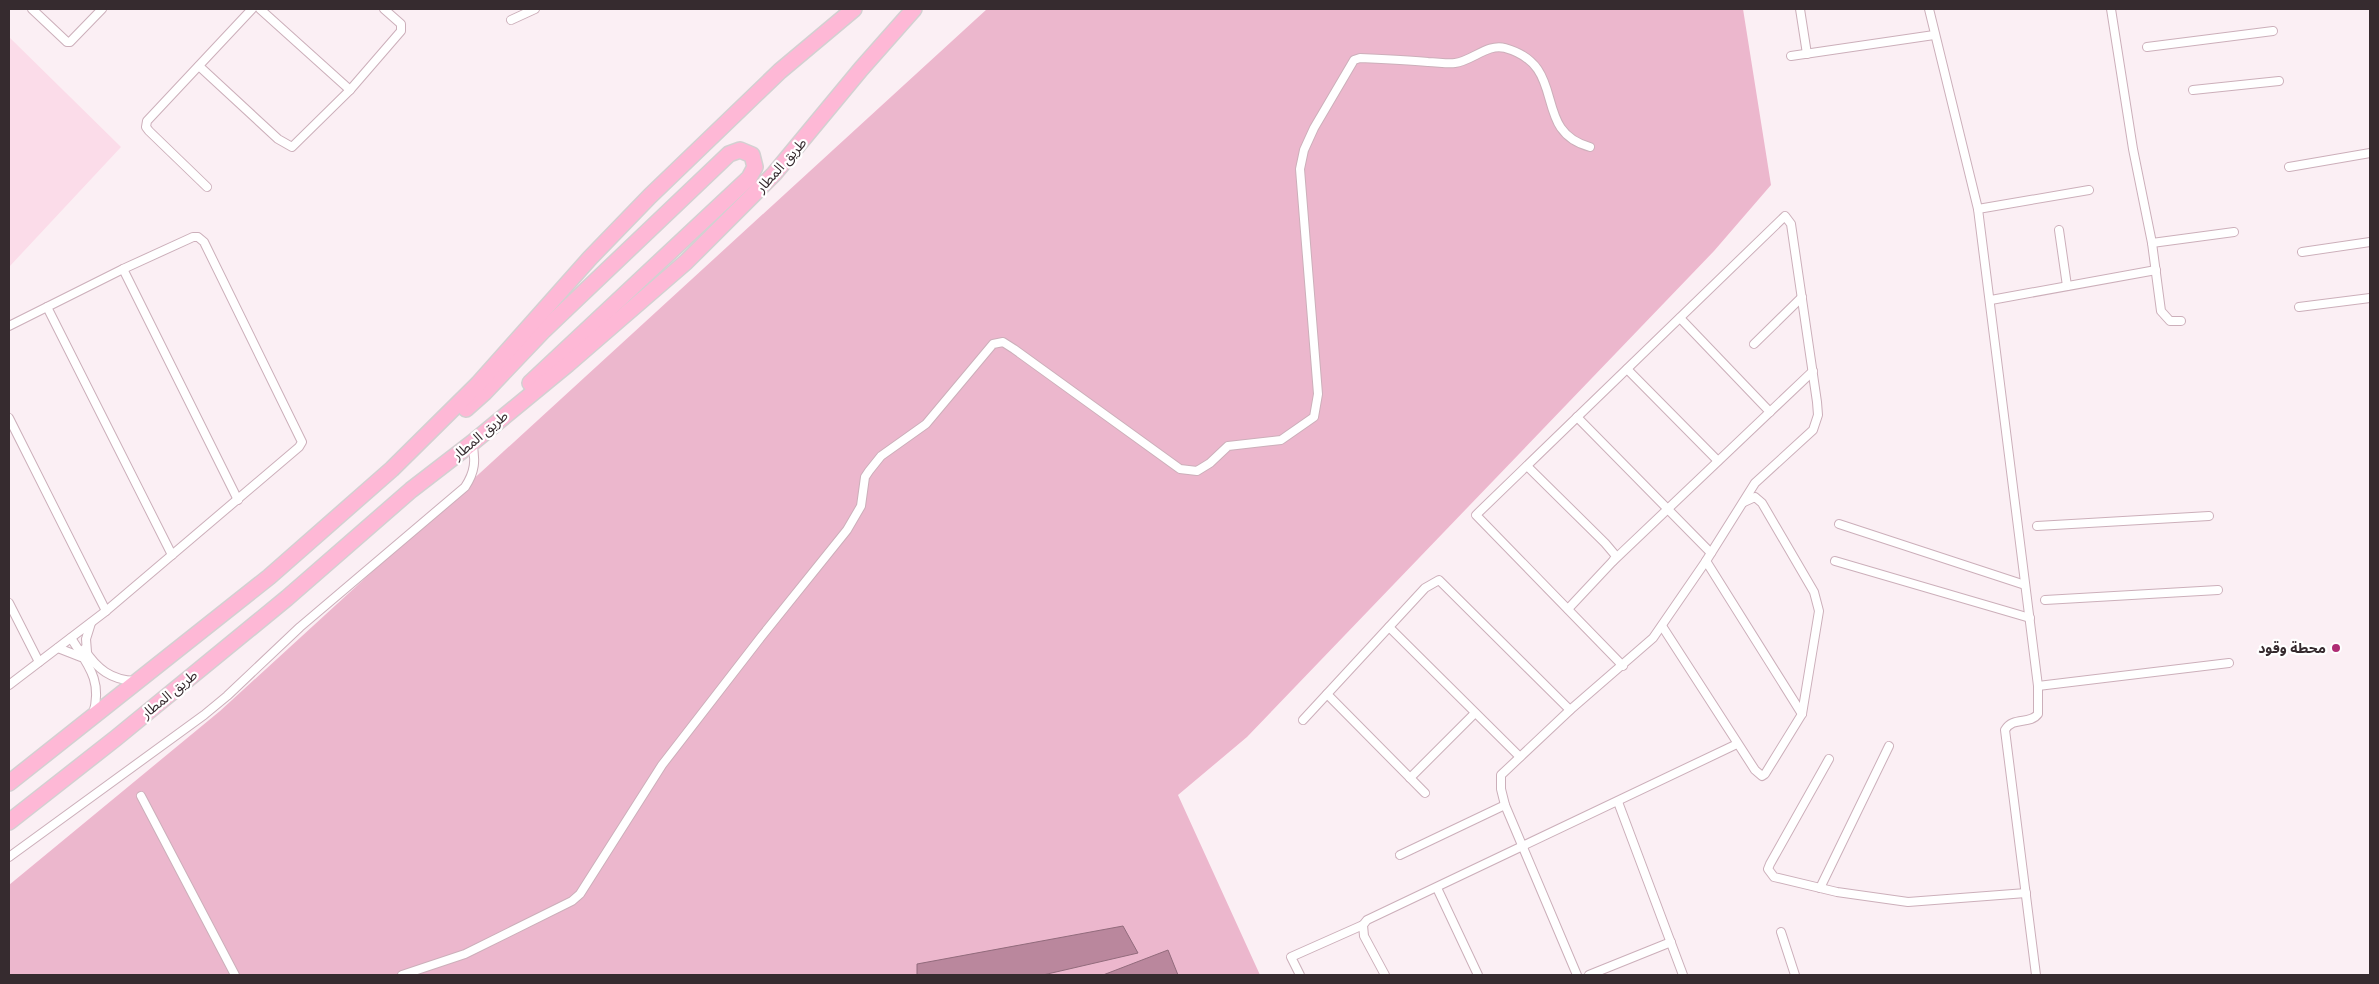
<svg xmlns="http://www.w3.org/2000/svg" width="2379" height="984" font-family="Overpass,'Noto Sans Arabic',sans-serif">
  <rect width="100%" height="100%" fill="#fbeff4"/>
  <polygon fill="#fbdce9" points="9,37 121,147 9,267 9,36"/>
  <polygon fill="#ecb7cd" points="987,9 1743,9 1771,185 1714,251 1247,737 1178,795 1260,975 9,975 9,885 220,711"/>
  <g fill="#ba879d" stroke="#926b7c">
    <polygon points="1123,926 1138,953 1043,975 917,975 917,964"/>
    <polygon points="1168,950 1178,975 1103,975"/>
  </g>
  <g fill="none" stroke-linecap="round" stroke-linejoin="round">
    <defs>
      <g id="street">
        <polyline points="32,9 67,42 70,42 102,9"/>
        <polyline points="260,9 350,90"/>
        <polyline points="1800,9 1807,54"/>
        <path d="M 1929,9 L 1978,209 L 2038,686 L 2038,714 C 2030,725 2013,716 2005,730 L 2036,975"/>
        <polyline points="2111,9 2133,149 2152,243 2161,311 2170,321 2181,321"/>
        <polyline points="511,20 535,9"/>
        <polyline points="2147,47 2273,31"/>
        <polyline points="1791,56 1934,35"/>
        <polyline points="199,66 278,139 292,147 350,90 401,31 401,24 384,9"/>
        <polyline points="2193,90 2279,81"/>
        <polyline points="2289,167 2370,153"/>
        <polyline points="207,187 149,131 146,127 147,121 252,9"/>
        <polyline points="1978,209 2089,190"/>
        <polyline points="2059,230 2067,286"/>
        <polyline points="2152,243 2234,232"/>
        <polyline points="2302,252 2370,242"/>
        <polyline points="123,269 238,500"/>
        <polyline points="1991,300 2156,270"/>
        <polyline points="47,307 172,555"/>
        <polyline points="2299,307 2370,298"/>
        <polyline points="1680,318 1770,412"/>
        <polyline points="9,326 123,269 193,237 198,237 204,242 302,442 299,447 106,611 9,685"/>
        <polyline points="1754,344 1802,297"/>
        <polyline points="1627,369 1718,461"/>
        <polyline points="1577,417 1711,553"/>
        <polyline points="9,418 106,611"/>
        <polyline points="1527,466 1605,543 1616,556 1613,561 1568,609"/>
        <polyline points="1839,524 2025,585"/>
        <polyline points="2037,526 2209,516"/>
        <polyline points="1613,561 1813,371"/>
        <polyline points="1706,561 1802,714"/>
        <polyline points="1835,561 2030,618"/>
        <polyline points="2045,600 2218,590"/>
        <polyline points="9,603 39,662"/>
        <polyline points="1662,626 1755,770 1762,776 1765,774 1802,714 1819,611 1814,592 1762,503 1755,497 1744,502"/>
        <polyline points="1389,627 1520,757"/>
        <path d="M 71,638 C 88,665 103,681 93,714"/>
        <polyline points="58,648 81,657"/>
        <path d="M 84,649 C 97,669 111,680 135,681"/>
        <polyline points="87,652 86,639 91,623"/>
        <polyline points="2038,686 2229,663"/>
        <polyline points="1327,694 1425,793"/>
        <polyline points="1303,720 1425,588 1439,580 1570,710"/>
        <polyline points="1829,759 1770,864 1768,869 1774,877 1837,892 1908,902 2026,893"/>
        <polyline points="1410,778 1475,713"/>
        <polyline points="141,796 235,975"/>
        <polyline points="1618,802 1683,975"/>
        <polyline points="1400,855 1505,805"/>
        <path d="M 9,857 L 204,715 L 227,696 L 300,627 L 465,487 C 475,472 476,460 472,443"/>
        <polyline points="1437,888 1478,975"/>
        <polyline points="1820,888 1889,746"/>
        <polyline points="1781,932 1795,975"/>
        <path d="M 402,975 L 465,954 L 572,901 L 580,894 L 662,765 L 761,637 L 847,530 L 861,506 L 865,477 L 869,471 L 881,456 L 926,424 L 993,344 L 1003,342 L 1014,349 L 1180,469 L 1197,471 L 1210,463 L 1228,446 L 1281,440 L 1314,417 L 1318,394 L 1300,169 L 1304,150 L 1314,128 L 1354,60 L 1360,58 C 1383,59 1406,60 1428,62 C 1437,62 1447,64 1455,63 C 1472,61 1488,43 1505,48 C 1570,66 1530,131 1590,147"/>
        <polyline points="1300,975 1291,957 1363,925"/>
        <polyline points="1385,975 1364,936 1363,925 1367,920 1737,744"/>
        <polyline points="1577,975 1505,805 1501,789 1501,775 1570,710 1653,638 1706,561 1755,483 1813,430 1818,415 1817,402 1791,224 1785,216 1476,515 1623,666"/>
        <polyline points="1589,975 1671,942"/>
      </g>
      <g id="highway">
        <polyline points="466,409 484,393 542,332 729,154 740,150 752,155 755,167 749,178 530,383"/>
        <polyline points="9,783 269,577 392,469 478,384 590,258 650,196 780,71 854,9"/>
        <polyline points="9,822 116,738 287,598 411,490 472,443 568,364 686,262 774,174 861,69 914,9"/>
      </g>
    </defs>
    <use href="#street" stroke="#ccafba" stroke-width="10"/>
    <use href="#highway" stroke="#d3d0d1" stroke-width="18"/>
    <use href="#street" stroke="#fff" stroke-width="8"/>
    <use href="#highway" stroke="#feb8d6" stroke-width="15"/>
  </g>
  <circle fill="#af2c74" stroke="#fff" stroke-width="2" cx="2336" cy="648" r="5"/>
  <g text-anchor="middle" stroke-width="4.5" stroke-linejoin="round" paint-order="stroke">
    <g font-size="14" fill="#362b2f" stroke="#fff">
      <text transform="translate(781 165) rotate(-48)" y="5">طريق المطار</text>
      <text transform="translate(480 435) rotate(-40)" y="5">طريق المطار</text>
      <text transform="translate(169 694) rotate(-39)" y="5">طريق المطار</text>
    </g>
    <g font-size="14" font-weight="bold" fill="#362b2f" stroke="#fff" text-anchor="end">
      <text x="2326" y="653">محطة وقود</text>
    </g>
  </g>
  <rect width="2379" height="984" fill="none" stroke="#362b2f" stroke-width="20"/>
</svg>
